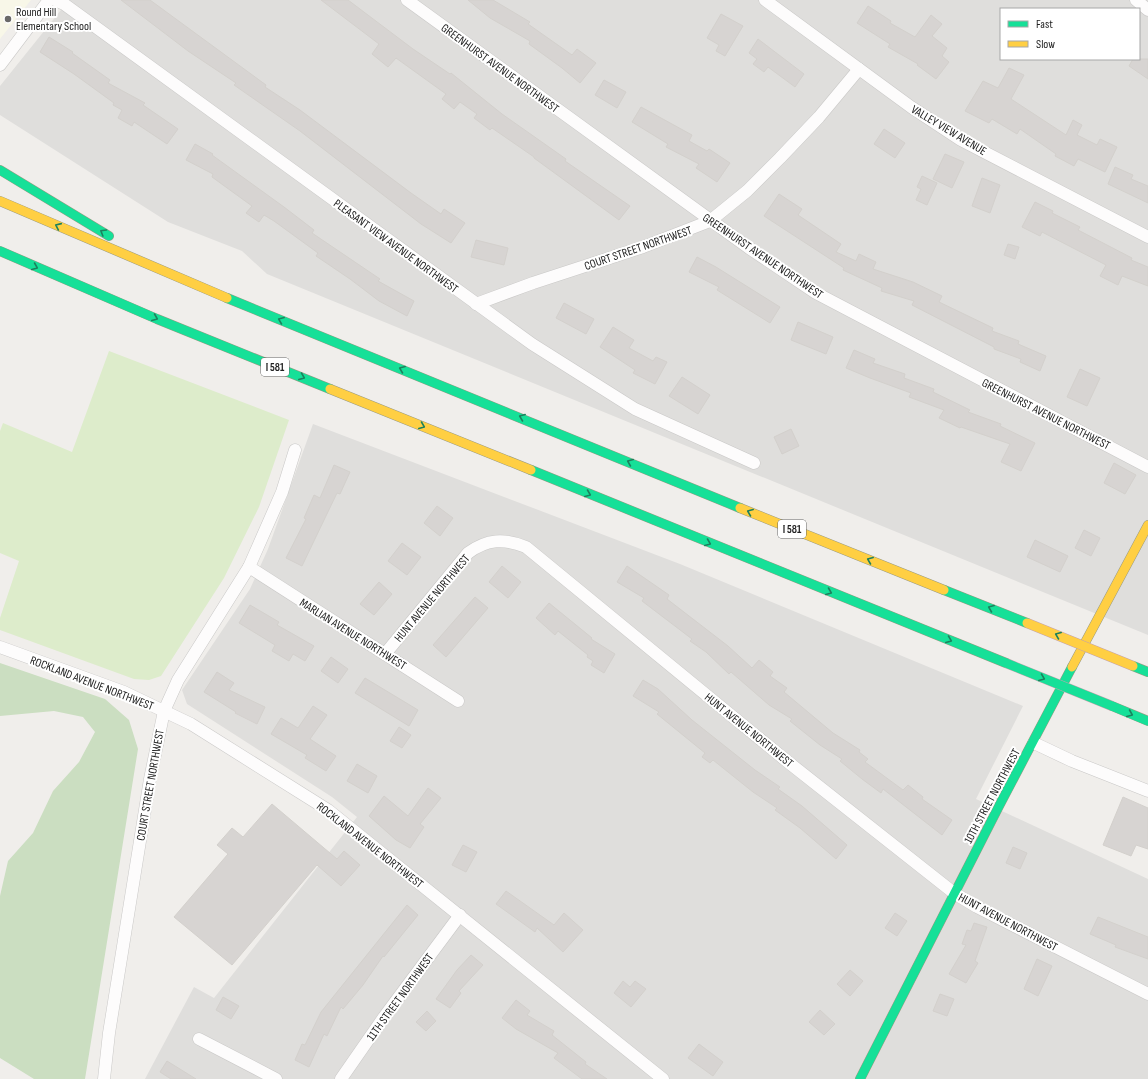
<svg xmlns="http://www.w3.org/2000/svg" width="1148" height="1079" font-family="'Sofia Sans Condensed',sans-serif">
  <rect width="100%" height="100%" fill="#f0eeeb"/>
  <g fill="#dfdedc" fill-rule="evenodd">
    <path d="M 69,0 L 1148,0 L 1148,635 L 267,274 L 242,251 L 168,222 L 0,115 L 0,86 ZM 1001,9 L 1139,9 L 1139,59 L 1001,59 Z"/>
    <polygon points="313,424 680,564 1023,706 976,799 1148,879 1148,1079 145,1079 194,987 214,998 357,817 332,797 187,704 182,690 250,589 268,549"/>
  </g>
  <polygon fill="#f8f7e8" points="0,0 31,0 0,39"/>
  <polygon fill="#ddeccb" points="109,351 289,420 259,507 224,578 161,676 149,680 134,679 0,630 0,618 19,561 0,553 0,431 3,423 72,452"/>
  <polygon fill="#cbdec1" points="0,663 105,699 129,720 138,749 85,1079 34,1079 0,1058 0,896 8,861 33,833 53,791 79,762 95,732 83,717 54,711 0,716"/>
  <g fill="#d7d4d2" stroke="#d3d0cc">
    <polygon points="121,0 150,0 266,85 265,87 300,110 411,193 441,214 444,209 465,223 451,243 421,224 300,131 234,85 236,83 188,51"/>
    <polygon points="321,0 348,0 413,49 450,74 451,73 502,114 566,159 565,161 630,206 619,220 534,158 534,157 492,128 490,130 474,118 477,114 460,102 454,109 442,99 446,94 396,58 388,67 372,54 379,44"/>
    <polygon points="468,0 493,0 530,22 528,24 572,55 577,49 596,63 580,83 562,68 529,44 530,41 490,18"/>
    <polygon points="868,6 891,21 890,23 915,37 931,15 942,24 932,36 947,48 942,56 949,62 936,79 917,65 918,64 888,47 890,44 857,23"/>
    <polygon points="721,14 743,26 725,56 716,51 719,45 707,38"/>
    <polygon points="49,37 73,52 72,53 110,80 108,83 145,103 143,105 178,129 167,144 134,122 132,126 118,118 122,110 113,105 114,103 74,74 40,52"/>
    <polygon points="758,39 804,74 795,87 768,67 764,72 753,64 757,59 749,53"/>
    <polygon points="1133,59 1148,59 1148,79 1129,66"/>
    <polygon points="1009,68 1024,75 1011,99 1066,135 1073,120 1082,125 1077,135 1097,145 1100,139 1117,147 1105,172 1078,159 1074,166 1055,156 1056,154 1020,129 1017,134 992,119 989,123 965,111 983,81 998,88"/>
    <polygon points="604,80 626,92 617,108 595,95"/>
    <polygon points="641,107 692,135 689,141 707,151 709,149 730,163 717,182 696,168 699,164 666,147 668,144 632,122"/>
    <polygon points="884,129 905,143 895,158 874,144"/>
    <polygon points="195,144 213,154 212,155 284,207 314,230 312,233 380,279 378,281 414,301 407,316 379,301 350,279 316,256 318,253 274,221 264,215 259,222 246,213 252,206 212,177 213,174 186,160"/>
    <polygon points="945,154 964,162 952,188 933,179"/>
    <polygon points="1115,167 1133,175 1131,179 1148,186 1148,203 1108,184"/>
    <polygon points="922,176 937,183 927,205 916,200 921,189 917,187"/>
    <polygon points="982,178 1000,185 990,213 972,206"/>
    <polygon points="779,194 802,209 798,215 841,244 836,252 856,261 859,254 876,262 873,269 913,282 942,296 939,302 993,328 992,331 1019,341 1018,344 1046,356 1040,371 1020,362 1021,359 994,349 994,347 912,305 914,301 881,291 882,288 843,270 844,268 764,216"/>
    <polygon points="1035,202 1053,211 1052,213 1080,227 1078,230 1132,258 1131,260 1148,267 1148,286 1122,276 1118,285 1100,276 1106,265 1042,232 1040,236 1022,227"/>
    <polygon points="476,240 508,248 504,265 471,257"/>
    <polygon points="1008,244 1019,247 1015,259 1004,255"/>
    <polygon points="697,257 716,267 780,307 770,323 717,290 719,287 689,272"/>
    <polygon points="564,303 594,319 586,334 556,318"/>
    <polygon points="798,322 833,337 826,354 791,340"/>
    <polygon points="613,327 634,340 629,348 653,361 656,357 667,362 655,384 633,373 635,370 600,347"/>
    <polygon points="854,350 875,359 873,363 905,374 904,378 934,389 933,392 970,410 968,412 1001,424 1000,426 1035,443 1021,471 1001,462 1010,444 961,427 960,428 939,418 944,410 909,397 911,393 870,378 846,368"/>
    <polygon points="1080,369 1100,378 1087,406 1067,397"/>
    <polygon points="682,377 710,395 698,414 669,396"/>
    <polygon points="791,429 799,446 782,454 774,437"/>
    <polygon points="1114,463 1136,475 1125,494 1104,483"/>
    <polygon points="334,465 350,472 340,494 337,493 302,566 286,558 306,519 304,518 314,495 320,498"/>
    <polygon points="437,506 453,518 440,536 424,523"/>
    <polygon points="1084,530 1100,538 1091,556 1075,548"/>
    <polygon points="1035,540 1068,556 1060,572 1027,557"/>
    <polygon points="402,543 421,557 407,575 388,561"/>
    <polygon points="502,566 521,582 508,598 489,582"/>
    <polygon points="627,566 669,595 667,599 728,646 752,668 759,660 773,672 770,676 787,688 784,692 833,733 860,750 859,752 868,759 865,762 903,790 908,785 923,797 922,799 952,820 942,835 883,789 881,793 862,779 840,761 842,759 820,745 790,721 792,719 769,705 731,672 729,674 706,652 690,641 692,639 642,601 644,598 617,582"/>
    <polygon points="379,582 392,594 374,615 360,604"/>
    <polygon points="475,597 488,608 446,657 433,645"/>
    <polygon points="549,603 592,638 591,639 615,654 604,673 591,665 593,661 587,657 588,655 558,631 555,635 536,618"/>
    <polygon points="250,605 279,622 277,625 314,646 305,661 293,654 289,661 272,651 275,645 239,623"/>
    <polygon points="331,657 348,669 338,683 321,671"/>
    <polygon points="217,672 234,683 229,690 265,707 257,724 235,713 236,712 204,692"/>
    <polygon points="365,678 418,710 409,726 355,693"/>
    <polygon points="643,680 658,689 692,720 755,770 780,787 778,789 802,806 847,845 836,859 800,828 775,810 777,808 753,792 713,760 710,763 702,757 705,753 657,714 659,712 633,696"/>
    <polygon points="313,706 327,715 310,739 336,756 326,771 305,758 307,755 271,734 281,718 298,728"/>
    <polygon points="399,727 411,735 402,748 390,741"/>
    <polygon points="357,764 377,776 368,793 347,781"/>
    <polygon points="428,788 441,798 420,824 424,827 410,848 396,840 369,816 384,796 408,816"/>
    <polygon points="1123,797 1148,808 1148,849 1136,845 1131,856 1103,845"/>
    <polygon points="272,804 337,859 344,851 360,865 341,886 317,865 232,965 174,917 228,854 217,845 232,828 243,837"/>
    <polygon points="463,845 477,852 466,872 452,865"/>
    <polygon points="1013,847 1027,853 1020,869 1006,863"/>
    <polygon points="506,891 554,925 564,913 583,930 563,952 537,928 535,932 496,904"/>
    <polygon points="407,905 418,915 384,957 383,956 363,985 343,1009 341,1007 327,1036 324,1034 309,1067 295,1060 302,1044 305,1045 321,1012"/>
    <polygon points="895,913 907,921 897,936 885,928"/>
    <polygon points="1098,917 1148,937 1148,959 1115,947 1116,945 1090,934"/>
    <polygon points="974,923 987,927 975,961 978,963 966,983 949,974 966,945 962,944 967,930 971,931"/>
    <polygon points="471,955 483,965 459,991 461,993 450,1008 436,999 457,970"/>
    <polygon points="1037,959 1052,966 1038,996 1024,989"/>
    <polygon points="850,970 863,981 850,996 837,984"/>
    <polygon points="623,981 630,987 635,981 646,989 631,1007 614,993"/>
    <polygon points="940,994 954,999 947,1016 933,1011"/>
    <polygon points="223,997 239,1006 231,1019 216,1010"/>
    <polygon points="516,1000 530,1011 527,1015 554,1031 552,1035 586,1062 585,1064 607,1079 582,1079 554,1058 558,1053 516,1029 502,1018"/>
    <polygon points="820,1010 835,1024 824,1035 809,1022"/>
    <polygon points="427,1011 436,1021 426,1031 416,1022"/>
    <polygon points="699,1044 723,1062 713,1076 688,1058"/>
    <polygon points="167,1061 196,1079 171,1079 160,1072"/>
  </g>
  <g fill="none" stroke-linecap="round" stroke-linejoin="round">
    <defs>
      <g id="street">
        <polyline points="55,0 64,4 532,344 635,409 754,463"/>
        <polyline points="407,0 749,248 816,293 1148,467"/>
        <polyline points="765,0 911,107 961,140 1148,237"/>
        <polyline points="1136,0 1148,10"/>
        <polyline points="0,65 49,0"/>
        <polyline points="476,304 533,283 643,247 710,221 747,191 780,158 819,117 859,69"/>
        <polyline points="249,567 458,701"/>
        <polyline points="0,647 124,692 191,724 328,810 663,1079"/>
        <path d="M 385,654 L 468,553 C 487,539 504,538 526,547 L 788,762 L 954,893 L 977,907 L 1148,994"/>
        <polyline points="1034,743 1072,761 1148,791"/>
        <polyline points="199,1039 276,1079"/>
        <polyline points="104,1079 109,1033 150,779 164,711 178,680 249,567 282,492 295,450"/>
        <polyline points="341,1079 384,1017 460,915"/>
      </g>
      <g id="fast">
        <polyline points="0,170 109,236"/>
        <polyline points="0,251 157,319 330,389"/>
        <polyline points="227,298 740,508"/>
        <polyline points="531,470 1006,663"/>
        <polyline points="944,590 1027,623"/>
        <polyline points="1133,666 1148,672"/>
        <polyline points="1112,706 1148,721"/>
        <polyline points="860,1079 999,806 1072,667"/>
      </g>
      <g id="slow">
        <polyline points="0,201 227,298"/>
        <polyline points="330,389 531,470"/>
        <polyline points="740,508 944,590"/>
        <polyline points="1072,667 1148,525"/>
      </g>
    </defs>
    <use href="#street" stroke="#c9c8c7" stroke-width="13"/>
    <use href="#fast" stroke="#999a82" stroke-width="10"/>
    <use href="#slow" stroke="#999a82" stroke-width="10"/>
    <use href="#street" stroke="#fdfcfc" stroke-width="12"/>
    <use href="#fast" stroke="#16e098" stroke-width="9"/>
    <use href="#slow" stroke="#ffcf43" stroke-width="9"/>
    <defs>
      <polyline id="fast-bridge" points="1006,663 1112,706"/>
      <polyline id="slow-bridge" points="1027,623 1133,666"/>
    </defs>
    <use href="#fast-bridge" stroke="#c5a2ac" stroke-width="10" stroke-linecap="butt"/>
    <use href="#slow-bridge" stroke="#c5a2ac" stroke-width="10" stroke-linecap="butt"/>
    <use href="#fast-bridge" stroke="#16e098" stroke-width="9"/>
    <use href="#slow-bridge" stroke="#ffcf43" stroke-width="9"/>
  </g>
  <defs><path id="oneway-chevron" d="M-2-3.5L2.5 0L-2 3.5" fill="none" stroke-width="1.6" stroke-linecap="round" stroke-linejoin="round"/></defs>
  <g stroke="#1c815d">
    <use href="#oneway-chevron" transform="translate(58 226) rotate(-156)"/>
    <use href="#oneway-chevron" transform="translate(103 232) rotate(-149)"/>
    <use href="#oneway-chevron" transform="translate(35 267) rotate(23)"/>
    <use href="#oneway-chevron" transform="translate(155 318) rotate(23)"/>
    <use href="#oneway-chevron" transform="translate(281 320) rotate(-158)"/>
    <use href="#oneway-chevron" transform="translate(402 369) rotate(-158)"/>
    <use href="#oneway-chevron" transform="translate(302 377) rotate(22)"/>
    <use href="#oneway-chevron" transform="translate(522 417) rotate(-158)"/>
    <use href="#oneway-chevron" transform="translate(422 426) rotate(22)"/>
    <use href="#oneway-chevron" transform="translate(630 462) rotate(-157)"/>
    <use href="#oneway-chevron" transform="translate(588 494) rotate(22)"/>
    <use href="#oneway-chevron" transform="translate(750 512) rotate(-158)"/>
    <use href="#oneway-chevron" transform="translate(708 543) rotate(22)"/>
    <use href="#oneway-chevron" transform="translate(870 560) rotate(-158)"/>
    <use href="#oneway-chevron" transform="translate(829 592) rotate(22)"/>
    <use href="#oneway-chevron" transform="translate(991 608) rotate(-158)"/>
    <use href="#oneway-chevron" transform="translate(1058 635) rotate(-158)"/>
    <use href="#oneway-chevron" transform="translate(949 640) rotate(22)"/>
    <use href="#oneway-chevron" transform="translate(1042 678) rotate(22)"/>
    <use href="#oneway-chevron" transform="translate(1130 714) rotate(23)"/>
  </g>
  <circle fill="#6a6968" stroke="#fff" stroke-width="1.5" cx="8" cy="19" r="4"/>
  <g text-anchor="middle" stroke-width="4" stroke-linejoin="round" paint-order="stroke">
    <g fill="#fff" stroke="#646464" stroke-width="1">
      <rect x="261" y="358" width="28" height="18" rx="3"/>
      <rect x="778" y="520" width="28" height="18" rx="3"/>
    </g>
    <g font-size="11" font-weight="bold" fill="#222">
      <text x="275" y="371">I 581</text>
      <text x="792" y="533">I 581</text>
    </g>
    <g font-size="12" fill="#222" stroke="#fff" text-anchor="start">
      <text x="16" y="16">Round Hill<tspan x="16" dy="14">Elementary School</tspan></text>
    </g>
    <g font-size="12" fill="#222" stroke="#fff">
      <text transform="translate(500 68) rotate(36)" y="4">GREENHURST AVENUE NORTHWEST</text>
      <text transform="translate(949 130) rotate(31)" y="4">VALLEY VIEW AVENUE</text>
      <text transform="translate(396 246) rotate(36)" y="4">PLEASANT VIEW AVENUE NORTHWEST</text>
      <text transform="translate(638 248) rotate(-19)" y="4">COURT STREET NORTHWEST</text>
      <text transform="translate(763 256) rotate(34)" y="4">GREENHURST AVENUE NORTHWEST</text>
      <text transform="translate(1046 414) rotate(27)" y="4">GREENHURST AVENUE NORTHWEST</text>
      <text transform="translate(432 598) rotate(-50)" y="4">HUNT AVENUE NORTHWEST</text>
      <text transform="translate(353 634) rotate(32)" y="4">MARLIAN AVENUE NORTHWEST</text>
      <text transform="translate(92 683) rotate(21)" y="4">ROCKLAND AVENUE NORTHWEST</text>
      <text transform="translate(749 730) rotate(39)" y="4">HUNT AVENUE NORTHWEST</text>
      <text transform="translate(150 785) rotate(-80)" y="4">COURT STREET NORTHWEST</text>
      <text transform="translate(992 796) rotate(-62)" y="4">10TH STREET NORTHWEST</text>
      <text transform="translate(370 845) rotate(38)" y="4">ROCKLAND AVENUE NORTHWEST</text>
      <text transform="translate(1008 922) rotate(28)" y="4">HUNT AVENUE NORTHWEST</text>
      <text transform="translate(400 997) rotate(-54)" y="4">11TH STREET NORTHWEST</text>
    </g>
  </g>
  <rect x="1000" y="8" width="140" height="52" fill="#ffffff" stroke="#a7a7a7"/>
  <rect x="1008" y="21" width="20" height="6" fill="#16e098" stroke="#a7a7a7"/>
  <text x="1036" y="28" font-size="12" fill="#222222">Fast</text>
  <rect x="1008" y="41" width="20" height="6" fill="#ffcf43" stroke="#a7a7a7"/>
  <text x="1036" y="48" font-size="12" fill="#222222">Slow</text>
</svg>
